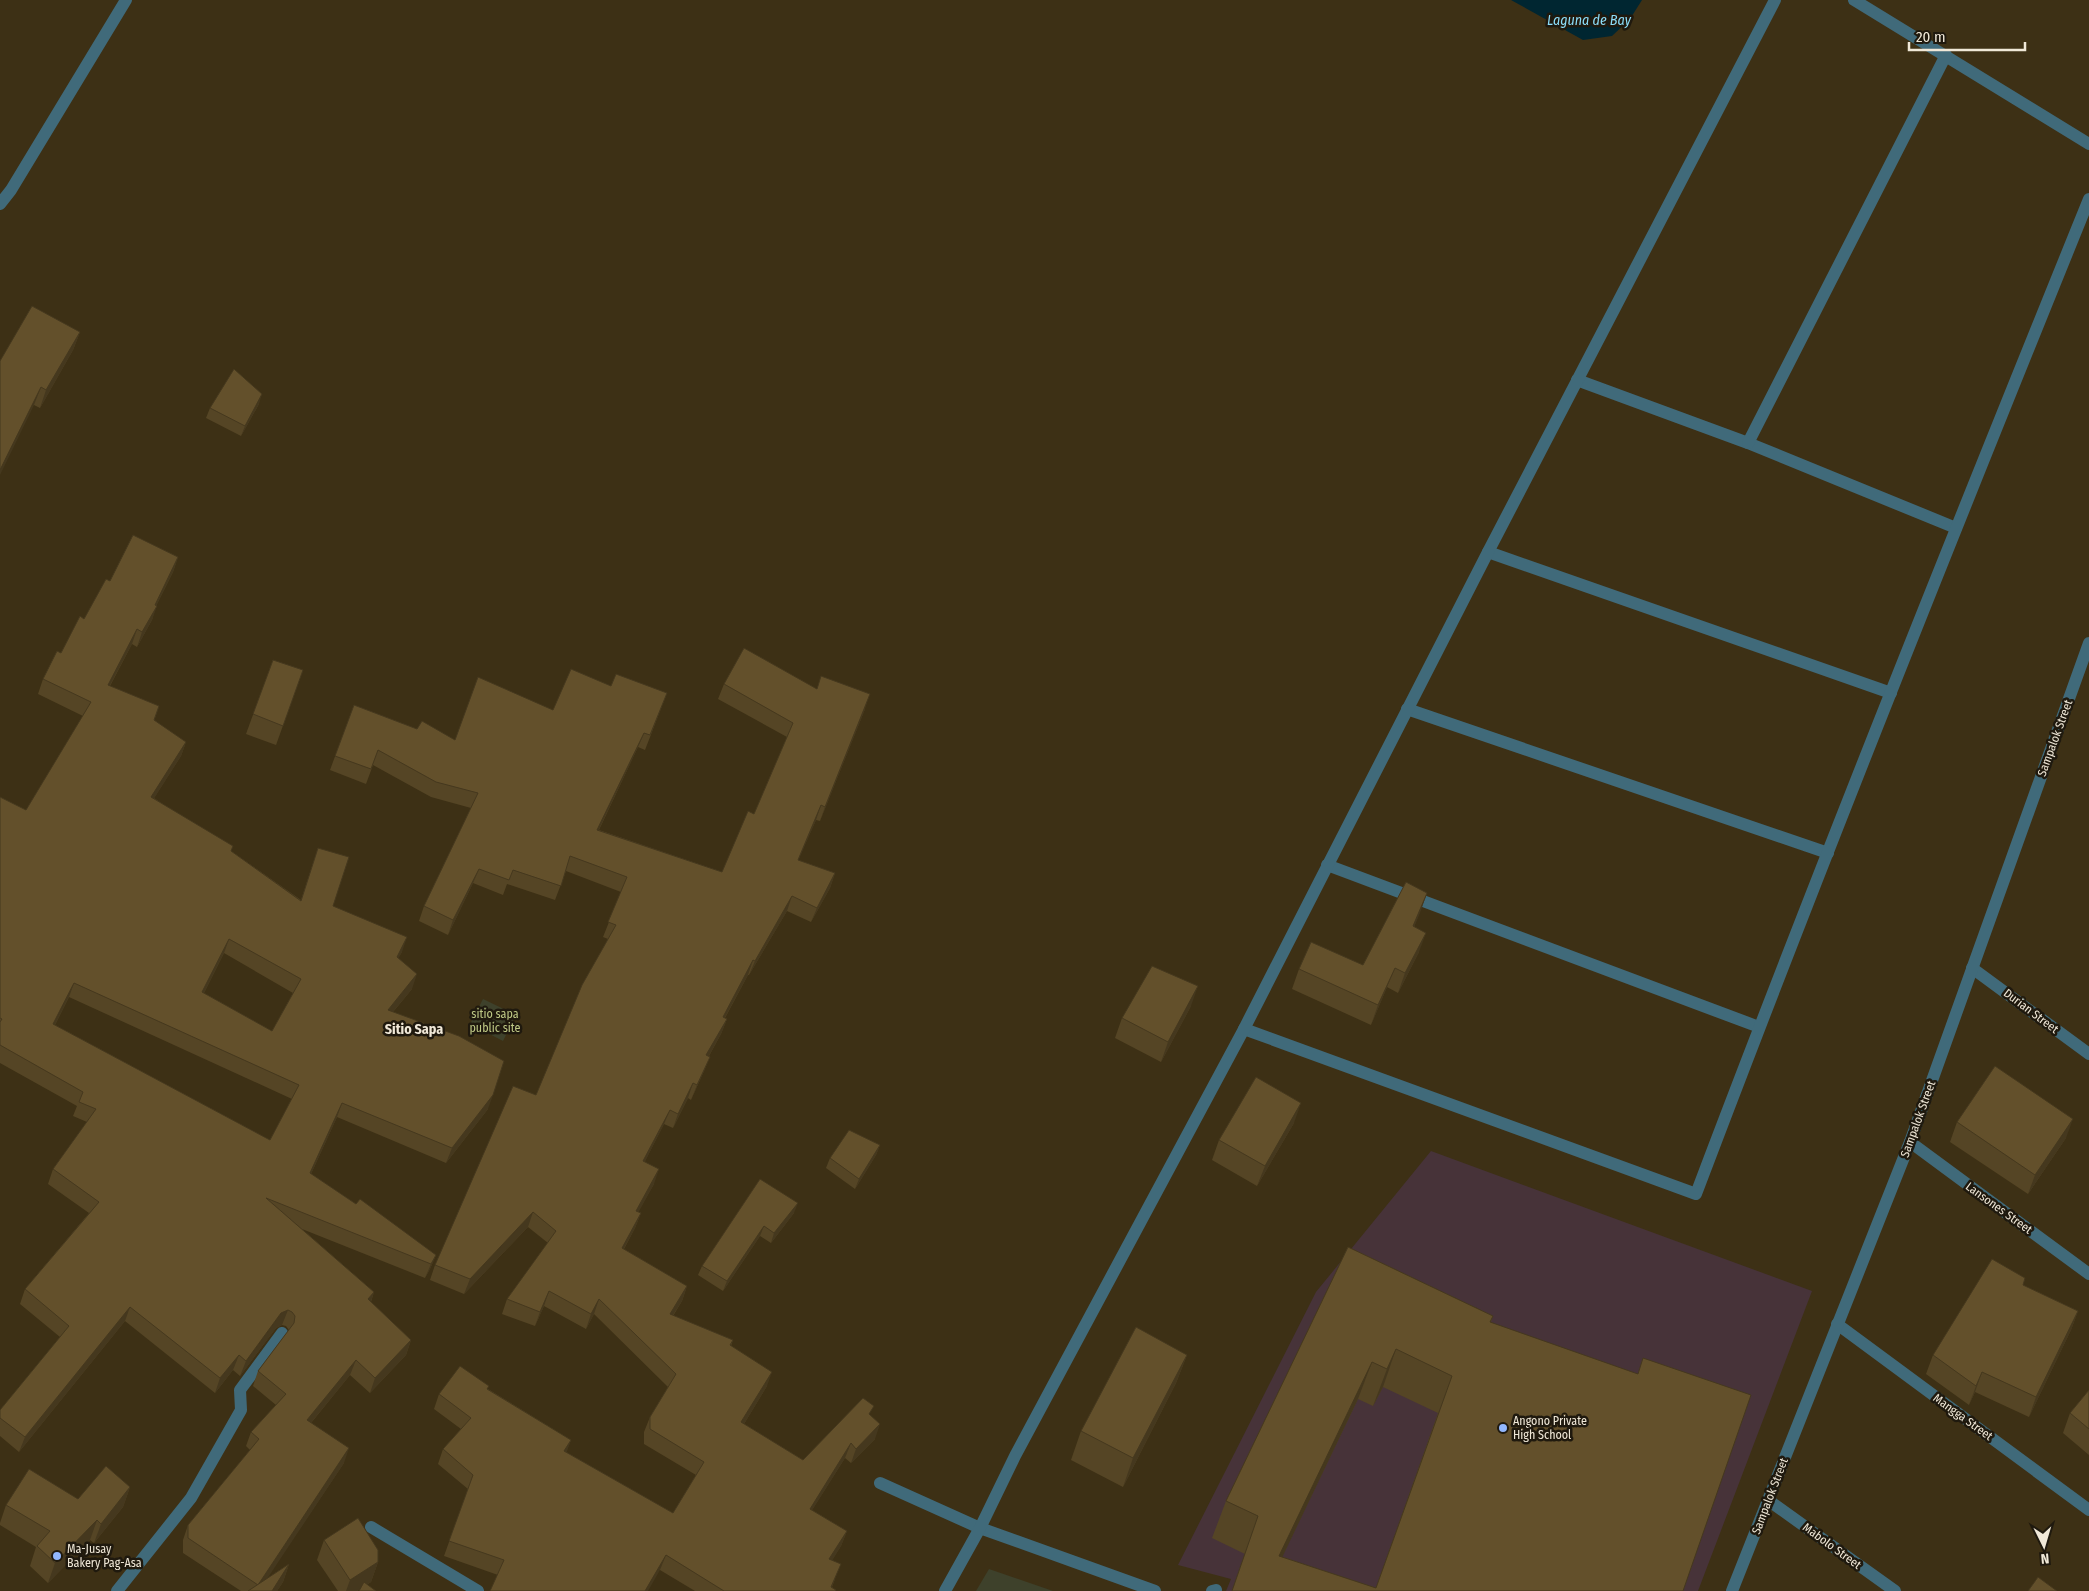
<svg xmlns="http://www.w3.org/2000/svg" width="2089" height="1591" font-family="'Fira Sans Condensed',sans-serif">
  <rect width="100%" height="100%" fill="#3d3015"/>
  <polygon fill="#473339" points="1431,1151 1812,1291 1698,1591 1226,1591 1231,1579 1178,1565 1316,1292"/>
  <g fill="#3e412b">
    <polygon points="483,999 516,1015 503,1041 470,1024"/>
    <polygon points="989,1569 1053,1591 976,1591"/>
  </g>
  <polygon fill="#002631" points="1511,0 1642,0 1630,19 1612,36 1583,40"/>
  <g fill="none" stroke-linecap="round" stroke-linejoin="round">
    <polyline stroke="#406a7a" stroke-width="12" points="880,1483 980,1528"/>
    <g stroke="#406a7a" stroke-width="12">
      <polyline points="1854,0 2089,144"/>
      <polyline points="0,204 11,190 126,0"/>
      <polyline points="1577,380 1748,443 1956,528"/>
      <polyline points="1748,443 1946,55"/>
      <polyline points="1488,552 1891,693"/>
      <polyline points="1407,709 1828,853"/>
      <polyline points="1327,865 1759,1027"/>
      <polyline points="1972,968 2089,1054"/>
      <path d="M 1244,1029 L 1696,1194 C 1822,861 1955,530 2089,199"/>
      <polyline points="1910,1142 2089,1274"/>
      <polyline points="1837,1324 2089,1510"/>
      <polyline points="1768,1500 1895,1591"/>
      <polyline points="371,1527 478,1591"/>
      <polyline points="980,1528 1155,1591"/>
      <polyline points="117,1591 191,1498 241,1410 240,1390 282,1333"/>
      <polyline points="945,1591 980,1528 1015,1456 1244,1029 1488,552 1775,0"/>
      <polyline points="1212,1591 1216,1590"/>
      <polyline points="1732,1591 1910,1142 2089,643"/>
    </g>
  </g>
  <g fill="#554525" fill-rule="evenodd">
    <polygon points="80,332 73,350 40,408 34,405 0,361"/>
    <polygon points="259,404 241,436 206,418 210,408"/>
    <path d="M 178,557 L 173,572 L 156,606 L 152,620 L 137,647 L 132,644 L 110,686 L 159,706 L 154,721 L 186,742 L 181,756 L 154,798 L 231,851 L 301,900 L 318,848 L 333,906 L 402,952 L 398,958 L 412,989 L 393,1012 L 488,1109 L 446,1163 L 337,1117 L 311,1174 L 356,1204 L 436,1255 L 430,1269 L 425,1278 L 302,1229 L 374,1292 L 371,1302 L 411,1340 L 406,1355 L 370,1393 L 350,1375 L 311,1423 L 344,1463 L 266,1579 L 289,1564 L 283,1582 L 277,1591 L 241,1591 L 183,1553 L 183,1540 L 188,1525 L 250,1450 L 246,1446 L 251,1432 L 276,1405 L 253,1386 L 258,1371 L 289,1330 L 286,1326 L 282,1325 L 276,1328 L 240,1376 L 233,1370 L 215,1393 L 125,1321 L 19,1452 L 0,1436 L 0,1410 L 60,1337 L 20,1304 L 25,1289 L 89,1213 L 48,1184 L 53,1169 L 87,1122 L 73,1116 L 77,1106 L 0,1063 L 0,797 L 26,810 L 83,716 L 38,694 L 43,679 L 110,581 ZM 224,953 L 293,993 L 272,1031 L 204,993 ZM 69,997 L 292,1099 L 270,1140 L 55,1025 Z"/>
    <polygon points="273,660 303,670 276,745 246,734"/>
    <polygon points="724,684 817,689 865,709 820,821 816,820 798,860 835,873 830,888 811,922 787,911 749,975 748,975 725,1018 727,1019 721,1034 709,1056 710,1057 704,1071 691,1100 688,1098 673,1128 664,1124 645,1161 654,1184 638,1212 641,1213 635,1228 624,1249 687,1286 682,1301 673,1316 733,1340 731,1346 767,1386 744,1424 803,1460 871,1415 875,1439 851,1463 845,1458 812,1510 847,1531 841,1546 832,1560 835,1579 832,1587 835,1591 695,1591 660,1570 498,1575 444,1556 468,1489 438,1464 443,1449 461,1429 434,1409 439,1394 488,1389 571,1440 566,1452 673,1513 696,1475 644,1444 644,1432 650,1417 668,1387 594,1314 586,1329 544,1306 535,1326 502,1314 507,1299 548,1243 528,1227 464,1294 430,1280 435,1265 536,1095 608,939 603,937 621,892 566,871 555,900 507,884 503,895 473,883 448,935 419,921 424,906 471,808 431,797 373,765 366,784 330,770 354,705 417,729 455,740 553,710 611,686 667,693 645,750 638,747 599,830 722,872 754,814 787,737 718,699"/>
    <polygon points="1427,893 1414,927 1419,952 1398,993 1387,987 1371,1025 1292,989 1299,969 1363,965"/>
    <polygon points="1191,1006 1161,1062 1115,1038 1122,1018"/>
    <polygon points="1957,1122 2066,1138 2028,1194 1950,1142"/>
    <polygon points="1294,1123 1257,1186 1212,1160 1219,1140"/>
    <polygon points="880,1145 876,1155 855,1189 826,1168 830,1158"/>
    <polygon points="760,1179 794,1213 771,1243 760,1236 723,1291 698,1275 702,1266"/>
    <path d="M 1348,1247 L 1493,1316 L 1491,1322 L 1683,1591 L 1232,1591 L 1245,1554 L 1212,1538 L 1226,1501 ZM 1383,1387 L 1438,1413 L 1376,1588 L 1282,1557 L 1358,1399 L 1373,1406 Z"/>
    <polygon points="2025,1278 2023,1285 2078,1311 2071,1330 2029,1417 1975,1392 1969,1405 1926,1374 1933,1355"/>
    <polygon points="1187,1355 1176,1383 1123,1487 1071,1460 1081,1431"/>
    <polygon points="2089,1390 2089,1455 2063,1433 2070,1413"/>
    <polygon points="130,1487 123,1507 94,1543 90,1540 48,1583 30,1566 36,1547 0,1525 0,1523 6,1505 78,1499"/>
    <polygon points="324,1540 378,1562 371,1582 357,1591 338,1591 317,1560"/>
  </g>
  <g fill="#45381e">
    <polygon points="80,332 73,350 40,408 46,390"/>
    <polygon points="41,387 34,405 0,475 0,470"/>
    <polygon points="262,394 259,404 241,436 245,426"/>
    <polygon points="178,557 173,572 150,618 157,606 152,620 137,647 142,632 155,605"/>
    <polygon points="137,629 132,644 102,700 108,685"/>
    <polygon points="870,694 865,709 820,821 825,807"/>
    <polygon points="644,733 638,747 592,844 597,830"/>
    <polygon points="186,742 181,756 146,811 151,797"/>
    <polygon points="821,805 816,820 792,875 798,860"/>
    <polygon points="479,869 473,883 448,935 453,920"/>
    <polygon points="835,873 830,888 811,922 817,908"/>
    <polygon points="1427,893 1420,913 1406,946 1413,926"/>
    <polygon points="792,896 787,911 749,975 755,961"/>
    <polygon points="1426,933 1419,952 1398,993 1405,973"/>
    <polygon points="407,937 402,952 391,972 397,957"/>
    <polygon points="229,939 224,953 197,1007 202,992"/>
    <polygon points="753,960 748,975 717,1032 723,1017"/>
    <polygon points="1395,968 1371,1025 1378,1005"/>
    <polygon points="417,974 412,989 382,1025 388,1010"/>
    <polygon points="74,983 69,997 48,1039 53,1024"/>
    <polygon points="1198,986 1191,1006 1161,1062 1168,1042"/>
    <polygon points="727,1019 721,1034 701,1070 706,1055"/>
    <polygon points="710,1057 704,1071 691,1100 697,1085"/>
    <polygon points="693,1083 688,1098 673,1128 678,1114"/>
    <polygon points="493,1095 488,1109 446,1163 452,1148"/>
    <polygon points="342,1103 337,1117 305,1187 310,1173"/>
    <polygon points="1301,1103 1294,1123 1257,1186 1265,1166"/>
    <polygon points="670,1110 664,1124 638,1175 643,1161"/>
    <polygon points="2073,1119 2066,1138 2028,1194 2035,1175"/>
    <polygon points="880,1145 876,1155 855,1189 859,1179"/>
    <polygon points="659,1169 654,1184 631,1226 636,1211"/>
    <polygon points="798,1203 794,1213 771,1243 774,1233"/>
    <polygon points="533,1212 528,1227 464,1294 470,1279"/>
    <polygon points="641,1213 635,1228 616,1263 622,1248"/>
    <polygon points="764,1226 760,1236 723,1291 727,1281"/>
    <polygon points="436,1255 430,1269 425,1278 431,1264"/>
    <polygon points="687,1286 682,1301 664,1329 670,1314"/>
    <polygon points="549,1291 544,1306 535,1326 540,1312"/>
    <polygon points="374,1292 369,1307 368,1299"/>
    <polygon points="599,1299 594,1314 586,1329 591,1314"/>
    <polygon points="130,1307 125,1321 19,1452 25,1437"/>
    <polygon points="288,1310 282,1325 276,1328 240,1376 246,1361 281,1313"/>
    <polygon points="2078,1311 2071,1330 2029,1417 2036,1397"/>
    <polygon points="411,1340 406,1355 370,1393 375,1378"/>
    <polygon points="1396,1349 1383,1387 1373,1406 1387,1369"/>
    <polygon points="239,1355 233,1370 215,1393 220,1378"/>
    <polygon points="1187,1355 1176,1383 1123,1487 1133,1458"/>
    <polygon points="356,1360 350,1375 301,1435 307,1420"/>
    <polygon points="1372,1362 1358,1399 1266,1591 1279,1556"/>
    <polygon points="772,1372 767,1386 736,1437 741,1422"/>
    <polygon points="1982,1372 1975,1392 1969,1405 1976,1386"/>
    <polygon points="880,1424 875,1439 851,1463 856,1449"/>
    <polygon points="571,1440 566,1454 564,1451"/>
    <polygon points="851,1443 845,1458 804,1523 810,1509"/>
    <polygon points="349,1448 344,1463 259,1591 258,1585"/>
    <polygon points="130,1487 123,1507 94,1543 101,1524"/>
    <polygon points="97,1520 90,1540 48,1583 55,1563"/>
    <polygon points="847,1531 841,1546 824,1574 829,1559"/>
    <polygon points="666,1555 660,1570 648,1591 645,1591"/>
    <polygon points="378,1562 371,1582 357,1591 346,1591 350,1580"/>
    <polygon points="289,1564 283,1582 277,1591 272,1591"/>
    <polygon points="841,1564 835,1579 830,1591 829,1591"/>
  </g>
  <g fill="#63502b" stroke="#45381e" fill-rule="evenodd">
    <polygon points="32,306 80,332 46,390 41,387 0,470 0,361"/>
    <polygon points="234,369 262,394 245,426 210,408"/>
    <path d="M 133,535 L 178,557 L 155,605 L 157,606 L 142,632 L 137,629 L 108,685 L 159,706 L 154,720 L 186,742 L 151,797 L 233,846 L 231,851 L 301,901 L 318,848 L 349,857 L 333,906 L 407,937 L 397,957 L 417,974 L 388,1010 L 459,1036 L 504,1061 L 493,1095 L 452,1148 L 342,1103 L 310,1173 L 356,1204 L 360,1199 L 436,1255 L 431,1264 L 266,1198 L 374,1292 L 368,1299 L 411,1340 L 375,1378 L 356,1360 L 307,1420 L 349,1448 L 258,1585 L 188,1538 L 188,1525 L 259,1439 L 251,1432 L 286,1394 L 258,1371 L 294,1323 L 295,1316 L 292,1312 L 288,1310 L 281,1313 L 246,1361 L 239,1355 L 220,1378 L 130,1307 L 25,1437 L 0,1418 L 0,1410 L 69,1326 L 25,1289 L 99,1202 L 53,1169 L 96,1109 L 79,1102 L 83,1092 L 0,1045 L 0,1022 L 2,1019 L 0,1018 L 0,797 L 26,810 L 91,702 L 43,679 L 57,651 L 61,653 L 80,616 L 84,619 L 106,579 L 110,581 ZM 229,939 L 301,979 L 272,1031 L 202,992 ZM 74,983 L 299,1085 L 270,1140 L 53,1024 Z"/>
    <polygon points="744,648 817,689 821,676 870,694 825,807 821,805 798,860 835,873 817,908 792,896 755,961 753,960 723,1017 727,1019 706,1055 710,1057 697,1085 693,1083 678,1114 670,1110 643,1161 659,1169 636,1211 641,1213 622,1248 687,1286 670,1314 733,1340 730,1345 772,1372 741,1422 803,1460 863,1398 874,1406 869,1414 880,1424 856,1449 851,1443 810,1509 847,1531 829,1559 841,1564 831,1587 836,1590 835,1591 724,1591 666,1555 645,1591 490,1591 504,1560 449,1541 473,1475 443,1449 471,1418 439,1394 460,1366 489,1386 487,1389 571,1440 564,1451 673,1513 704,1462 650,1429 650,1417 676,1374 599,1299 591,1314 549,1291 540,1312 507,1299 556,1231 533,1212 470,1279 435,1265 513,1086 536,1095 582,985 616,925 608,922 627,877 570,856 561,886 513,870 509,880 479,869 453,920 424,906 478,793 436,782 378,750 371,769 335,756 354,705 417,729 422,721 455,740 478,677 553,710 571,669 611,686 616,674 667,693 650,735 644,733 597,830 722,872 748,811 754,814 793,723 724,684"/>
    <polygon points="273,660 303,670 283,726 253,714"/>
    <polygon points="1406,882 1427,893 1413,926 1426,933 1405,973 1395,968 1378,1005 1299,969 1311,942 1363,965"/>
    <polygon points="1152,966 1198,986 1168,1042 1122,1018"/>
    <polygon points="1995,1066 2073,1119 2035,1175 1957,1122"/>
    <polygon points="1256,1077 1301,1103 1265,1166 1219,1140"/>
    <polygon points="849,1130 880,1145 859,1179 830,1158"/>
    <polygon points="760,1179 798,1203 774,1233 764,1226 727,1281 702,1266"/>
    <path d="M 1348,1247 L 1493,1316 L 1490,1322 L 1638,1374 L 1643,1358 L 1751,1395 L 1683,1591 L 1232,1591 L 1258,1516 L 1226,1501 ZM 1396,1349 L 1452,1376 L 1376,1588 L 1279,1556 L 1372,1362 L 1387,1369 Z"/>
    <polygon points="1992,1259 2025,1278 2023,1285 2078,1311 2036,1397 1982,1372 1976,1386 1933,1355"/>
    <polygon points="1136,1327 1187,1355 1133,1458 1081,1431"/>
    <polygon points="2089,1390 2089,1429 2070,1413"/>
    <polygon points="106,1466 130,1487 101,1524 97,1520 55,1563 37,1546 50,1531 6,1505 29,1469 78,1499"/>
    <polygon points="358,1518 378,1550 378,1562 350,1580 324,1540"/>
    <polygon points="289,1564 272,1591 248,1591"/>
    <polygon points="2038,1577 2057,1591 2028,1591"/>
    <polygon points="364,1582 376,1591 359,1591"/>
  </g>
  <g fill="#92b7fd" stroke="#1f190e" stroke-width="2">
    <circle cx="1503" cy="1428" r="5"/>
    <circle cx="57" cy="1556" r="5"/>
  </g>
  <g text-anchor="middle" stroke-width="5" stroke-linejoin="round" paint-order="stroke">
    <g font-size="12" fill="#f0e8d8" stroke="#1f190e">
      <text transform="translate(2055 738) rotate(-70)" y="4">Sampalok Street</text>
      <text transform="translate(2031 1011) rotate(37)" y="4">Durian Street</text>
      <text transform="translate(1918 1119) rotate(-70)" y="4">Sampalok Street</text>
      <text transform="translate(1999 1208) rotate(36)" y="4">Lansones Street</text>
      <text transform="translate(1963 1417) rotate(36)" y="4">Mangga Street</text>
      <text transform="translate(1770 1496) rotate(-69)" y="4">Sampalok Street</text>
      <text transform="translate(1832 1546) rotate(36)" y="4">Mabolo Street</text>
    </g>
    <g font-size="12" fill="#bfc986" stroke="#1f190e">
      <text x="495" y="1018">sitio sapa<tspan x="495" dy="14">public site</tspan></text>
    </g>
    <g font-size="12" fill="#f0e8d8" stroke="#1f190e" text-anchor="start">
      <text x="1513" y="1425">Angono Private<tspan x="1513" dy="14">High School</tspan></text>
      <text x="67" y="1553">Ma-Jusay<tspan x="67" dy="14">Bakery Pag-Asa</tspan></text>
    </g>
    <g font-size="14" font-style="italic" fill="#8cdefa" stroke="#1f190e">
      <text x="1589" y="25">Laguna de Bay</text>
    </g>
    <g font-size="14" font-weight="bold" fill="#f0e8d8" stroke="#1f190e">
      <text x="414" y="1034">Sitio Sapa</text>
    </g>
  </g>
  <g transform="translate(2044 1546) rotate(175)" stroke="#1f190e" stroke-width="4" paint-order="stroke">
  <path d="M0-4L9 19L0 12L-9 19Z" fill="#f0e8d8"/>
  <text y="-8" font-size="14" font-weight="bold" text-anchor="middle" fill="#f0e8d8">N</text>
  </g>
  <path d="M1909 42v8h116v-8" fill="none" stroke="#f0e8d8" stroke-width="2.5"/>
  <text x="1916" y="42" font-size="15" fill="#f0e8d8" stroke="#1f190e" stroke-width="4" paint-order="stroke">20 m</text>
</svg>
